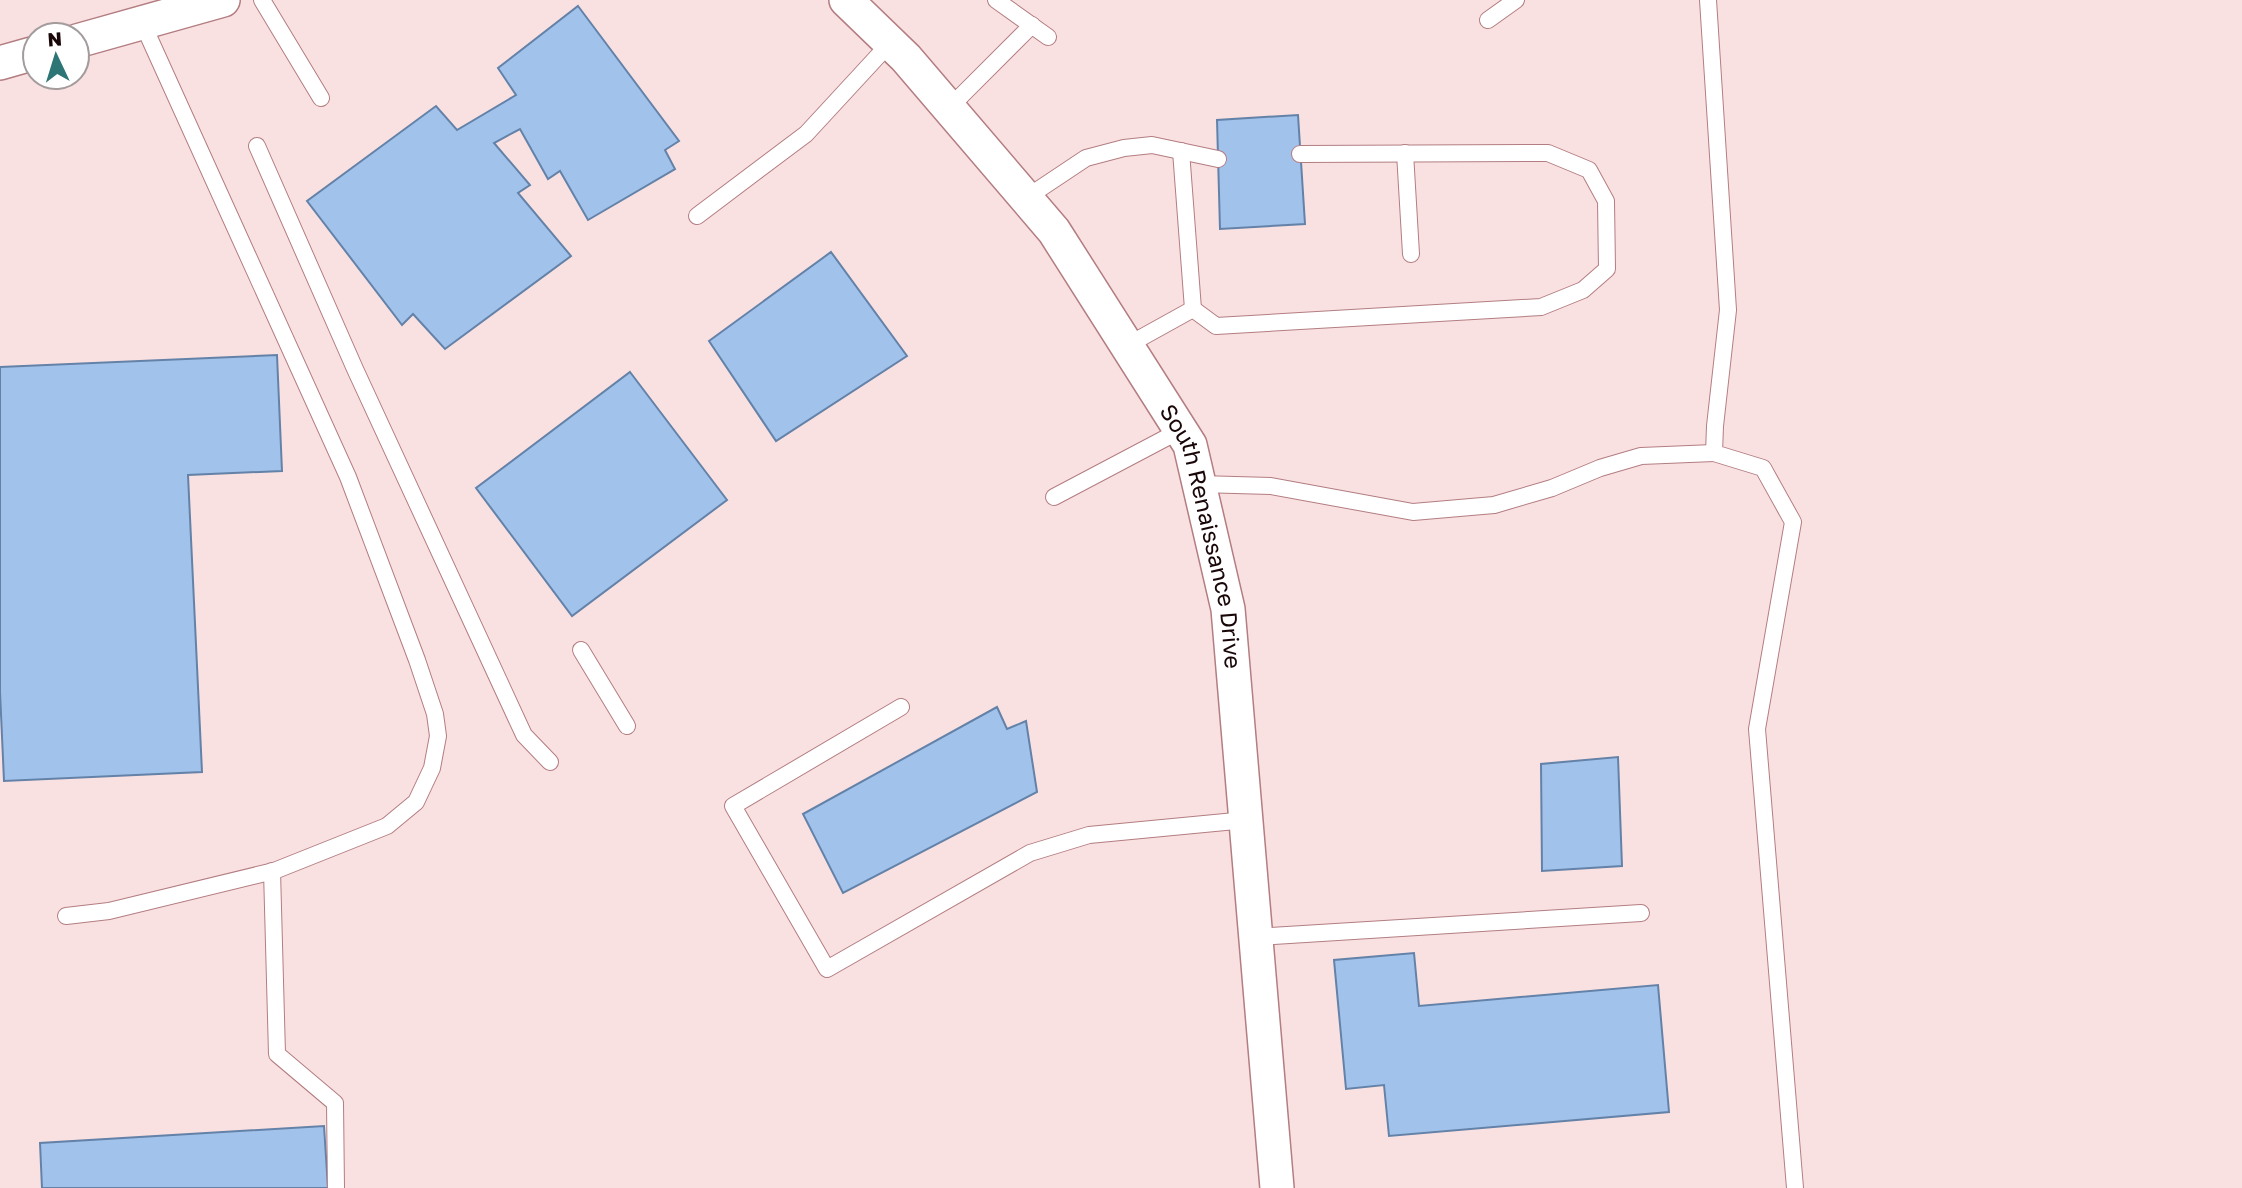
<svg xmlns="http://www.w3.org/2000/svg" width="2242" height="1188" font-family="'Golos Text',sans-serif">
  <rect width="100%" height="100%" fill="#f9e1e2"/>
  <g fill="#a1c2eb" stroke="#6482a8" stroke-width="2">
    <polygon points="578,6 679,141 665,150 675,169 588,220 560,171 548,179 520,129 494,143 530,185 518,193 571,256 445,349 413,314 402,325 307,201 436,106 457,130 516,95 498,68"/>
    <polygon points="1298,115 1305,224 1220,229 1217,120"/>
    <polygon points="831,252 907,356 776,441 709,341"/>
    <polygon points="277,355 282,471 188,475 202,772 4,781 0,692 0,367"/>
    <polygon points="630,372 727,500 572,616 476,488"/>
    <polygon points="997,707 1007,729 1026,721 1037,792 843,893 803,814"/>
    <polygon points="1618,757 1622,866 1542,871 1541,764"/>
    <polygon points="1414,953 1419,1006 1658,985 1669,1112 1389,1136 1384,1085 1346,1089 1334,960"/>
    <polygon points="324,1126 328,1188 42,1188 40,1143"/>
  </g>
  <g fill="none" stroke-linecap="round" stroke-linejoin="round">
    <defs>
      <g id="service">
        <polyline points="262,0 321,98"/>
        <polyline points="996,0 1048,37"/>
        <polyline points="1708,0 1728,310 1715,426 1714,453 1763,468 1793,522 1757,729 1795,1188"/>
        <polyline points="1488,20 1516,0"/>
        <polyline points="949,108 1032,25"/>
        <polyline points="257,146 355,369 524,735 550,762"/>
        <polyline points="1405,153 1411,254"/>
        <polyline points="1026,198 1086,158 1124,148 1152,145 1218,159"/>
        <polyline points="697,216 806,134 890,43"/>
        <polyline points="1193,309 1216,326 1541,307 1583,290 1607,269 1606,201 1589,170 1548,153 1300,154"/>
        <polyline points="1128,345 1193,309 1181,151"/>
        <polyline points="1199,484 1271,486 1413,512 1494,505 1552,488 1600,468 1641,456 1714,453"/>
        <polyline points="1054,497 1181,430"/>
        <polyline points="581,650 627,726"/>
        <polyline points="901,707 733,806 827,969 1030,853 1089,835 1246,820"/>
        <polyline points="272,871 277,1054 335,1103 336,1188"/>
        <polyline points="66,916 109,911 274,871 387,826 416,802 432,768 438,736 435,714 417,660 348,477 142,22"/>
        <polyline points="1256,937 1641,913"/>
      </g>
      <g id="minor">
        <path id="s1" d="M 846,0 L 906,58 L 1054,231 L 1190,445 L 1228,609 L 1277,1188"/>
        <polyline points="77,41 223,0"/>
        <polyline points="0,63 35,53"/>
      </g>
    </defs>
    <use href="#service" stroke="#b37d81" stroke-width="18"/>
    <use href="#minor" stroke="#b37d81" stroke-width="36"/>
    <use href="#service" stroke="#fff" stroke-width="16"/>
    <use href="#minor" stroke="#fff" stroke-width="33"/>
  </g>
  <g text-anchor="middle" stroke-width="5" stroke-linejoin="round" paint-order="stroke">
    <g font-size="23" fill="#190608" stroke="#fff">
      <text dy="8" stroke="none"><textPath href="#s1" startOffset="656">South Renaissance Drive</textPath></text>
    </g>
  </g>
  <g transform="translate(56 56) rotate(356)"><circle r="33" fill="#ffffff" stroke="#a39b9c" stroke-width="2"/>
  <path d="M0-5L12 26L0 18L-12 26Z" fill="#2d7675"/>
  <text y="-10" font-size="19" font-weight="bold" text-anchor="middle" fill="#190608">N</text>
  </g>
</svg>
